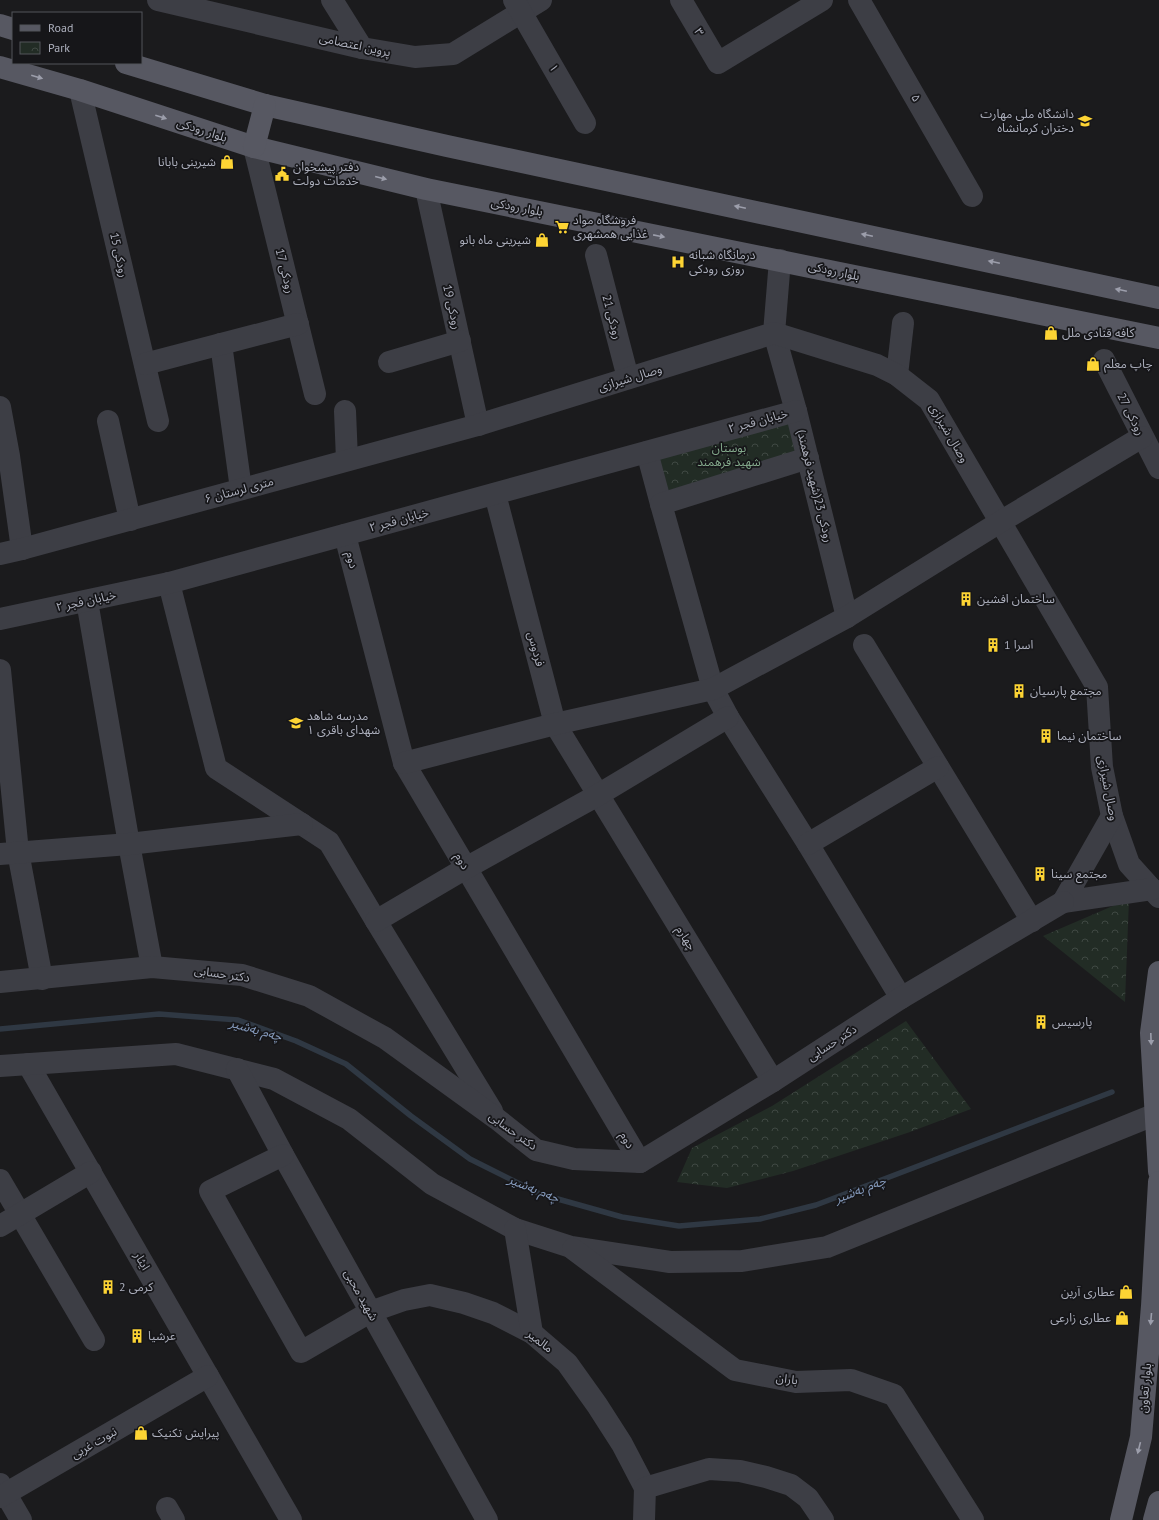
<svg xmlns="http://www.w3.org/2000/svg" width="1159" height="1520" font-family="'PT Sans','Noto Sans Arabic',sans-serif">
  <defs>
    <pattern id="park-crowns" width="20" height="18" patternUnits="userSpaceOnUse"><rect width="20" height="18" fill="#222c25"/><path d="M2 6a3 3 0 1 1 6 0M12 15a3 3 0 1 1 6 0" fill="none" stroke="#3f4843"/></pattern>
  </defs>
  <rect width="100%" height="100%" fill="#1b1b1d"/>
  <g fill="url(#park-crowns)">
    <polygon points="791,420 801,454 666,491 656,457"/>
    <polygon points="1129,899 1125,1002 1043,936"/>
    <polygon points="906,1021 971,1109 910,1132 793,1171 727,1188 677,1182 692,1148 772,1106"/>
  </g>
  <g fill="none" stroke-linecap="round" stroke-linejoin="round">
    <polyline stroke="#2f3843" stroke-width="5.5" points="0,1029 159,1014 238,1020 296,1041 346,1064 411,1116 470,1159 540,1194 622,1217 679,1226 760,1219 816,1205 1112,1092"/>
    <g stroke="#3d3e45" stroke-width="22">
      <polyline points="158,0 362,48 415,57 453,54 541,0"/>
      <polyline points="332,0 362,48"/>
      <polyline points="514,0 585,123"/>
      <polyline points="681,0 718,63 822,0"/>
      <polyline points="859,0 972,196"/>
      <polyline points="80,90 158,421"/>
      <polyline points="254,147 315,394"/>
      <polyline points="426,189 478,425"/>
      <polyline points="596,255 628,378"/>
      <polyline points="780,260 774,333 796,411 847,617"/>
      <polyline points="221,344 241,489"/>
      <polyline points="1104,360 1159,468"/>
      <polyline points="389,362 460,341"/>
      <polyline points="145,364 298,324"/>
      <polyline points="897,375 903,323"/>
      <polyline points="0,407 9,456 22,549"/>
      <polyline points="345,411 347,460"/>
      <polyline points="108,421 130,520"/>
      <polyline points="647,452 661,504"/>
      <polyline points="808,458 661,504 713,689 728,717 808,844 901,998"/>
      <polyline points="495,494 555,724 773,1081"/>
      <polyline points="345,535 404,763 640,1162"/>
      <polyline points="0,554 22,549 478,425 774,333 877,365 897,375 929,400 1097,687 1102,767 1112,816 1129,864 1159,897"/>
      <polyline points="169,583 216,768 329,842 376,921 492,1111"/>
      <polyline points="87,601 129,844 152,967"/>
      <polyline points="0,619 169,583 796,411"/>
      <polyline points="864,645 1032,921"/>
      <polyline points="0,670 18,852 42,979"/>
      <polyline points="404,763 555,724 713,689 847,617 1000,522 1142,437"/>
      <polyline points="1112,816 1063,902 1152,889"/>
      <polyline points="808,844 938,767"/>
      <polyline points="0,854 129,844 302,824"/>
      <polyline points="376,921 466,868 598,795 728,717"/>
      <polyline points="0,982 152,967 242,975 309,996 385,1038 497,1119 536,1150 574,1159 640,1162 773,1081 901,998 1063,902"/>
      <polyline points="28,1064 291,1520"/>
      <polyline points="0,1066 176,1054 274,1079 349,1119 432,1184 515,1229 571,1247 670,1262 742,1261 827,1247 1156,1114"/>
      <polyline points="237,1069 283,1155 487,1520"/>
      <polyline points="283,1155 210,1191 301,1352 370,1312 404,1300 430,1295 464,1303 493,1313 532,1333 567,1363 597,1405 622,1444 645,1488"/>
      <polyline points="0,1180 94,1340"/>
      <polyline points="0,1226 91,1172"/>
      <polyline points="515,1229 532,1333"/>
      <polyline points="573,1249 735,1370 796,1382 851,1380 894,1395 973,1520"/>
      <polyline points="0,1484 21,1520"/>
      <polyline points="0,1497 208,1376"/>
      <polyline points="167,1508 174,1520"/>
      <polyline points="644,1520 645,1488 709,1469 740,1471 766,1477 791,1485 808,1498 823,1520"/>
    </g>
    <g stroke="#575862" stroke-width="22">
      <polyline points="0,25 13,29"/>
      <polyline points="126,63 265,105 447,146 1159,298"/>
      <polyline points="0,67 80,90 254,147 426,189 1159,338"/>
      <polyline points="254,147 265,105"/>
      <polyline points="1159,972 1151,1033 1159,1171"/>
      <polyline points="1121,1520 1141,1437 1152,1306 1159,1182"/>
      <polyline points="1154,1520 1159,1502"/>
    </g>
  </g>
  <defs><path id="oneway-solid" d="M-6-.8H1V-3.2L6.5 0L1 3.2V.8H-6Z"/></defs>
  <g fill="#9c9eab">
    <use href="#oneway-solid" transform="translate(37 77) rotate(16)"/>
    <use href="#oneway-solid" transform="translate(161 117) rotate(18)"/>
    <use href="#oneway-solid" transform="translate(381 178) rotate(14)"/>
    <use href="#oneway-solid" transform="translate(740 207) rotate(-168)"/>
    <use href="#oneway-solid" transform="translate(867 235) rotate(-168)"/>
    <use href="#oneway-solid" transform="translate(659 236) rotate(11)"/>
    <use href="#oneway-solid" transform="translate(994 262) rotate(-168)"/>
    <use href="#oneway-solid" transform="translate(1121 290) rotate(-168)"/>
    <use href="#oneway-solid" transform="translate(1151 1039) rotate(88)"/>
    <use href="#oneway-solid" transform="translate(1151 1319) rotate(95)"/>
    <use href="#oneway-solid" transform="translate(1139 1448) rotate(104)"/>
  </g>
  <defs>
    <symbol id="university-bare" viewBox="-9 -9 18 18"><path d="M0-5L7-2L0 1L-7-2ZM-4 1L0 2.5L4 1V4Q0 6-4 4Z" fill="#fdd434" stroke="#161619" stroke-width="2.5" paint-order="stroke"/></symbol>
    <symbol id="shop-bare" viewBox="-9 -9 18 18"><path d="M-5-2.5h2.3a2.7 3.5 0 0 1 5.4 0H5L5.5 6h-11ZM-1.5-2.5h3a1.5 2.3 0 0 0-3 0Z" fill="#fdd434" stroke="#161619" stroke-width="2.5" paint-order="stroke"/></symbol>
    <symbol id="civic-bare" viewBox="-9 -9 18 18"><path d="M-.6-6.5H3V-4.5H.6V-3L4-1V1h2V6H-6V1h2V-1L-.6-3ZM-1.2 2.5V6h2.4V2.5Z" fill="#fdd434" stroke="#161619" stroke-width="2.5" paint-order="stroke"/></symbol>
    <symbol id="supermarket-bare" viewBox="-9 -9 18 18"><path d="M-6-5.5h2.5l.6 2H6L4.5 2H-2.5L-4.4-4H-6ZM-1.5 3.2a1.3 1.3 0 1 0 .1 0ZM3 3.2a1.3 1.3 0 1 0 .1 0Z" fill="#fdd434" stroke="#161619" stroke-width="2.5" paint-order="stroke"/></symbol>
    <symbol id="hospital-bare" viewBox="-9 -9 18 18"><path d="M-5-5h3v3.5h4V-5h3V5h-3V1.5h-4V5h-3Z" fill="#fdd434" stroke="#161619" stroke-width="2.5" paint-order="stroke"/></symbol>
    <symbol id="building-bare" viewBox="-9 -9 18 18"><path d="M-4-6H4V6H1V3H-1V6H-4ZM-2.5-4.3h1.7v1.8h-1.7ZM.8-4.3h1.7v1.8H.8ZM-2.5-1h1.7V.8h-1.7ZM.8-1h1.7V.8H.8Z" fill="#fdd434" stroke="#161619" stroke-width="2.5" paint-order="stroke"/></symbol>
    <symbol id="school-bare" viewBox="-9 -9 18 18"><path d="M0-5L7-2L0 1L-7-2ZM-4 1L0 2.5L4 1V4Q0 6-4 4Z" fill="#fdd434" stroke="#161619" stroke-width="2.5" paint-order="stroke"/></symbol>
  </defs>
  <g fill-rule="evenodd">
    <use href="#university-bare" x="1075" y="111" width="20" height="20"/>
    <use href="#shop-bare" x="217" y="152" width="20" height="20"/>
    <use href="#civic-bare" x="272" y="164" width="20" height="20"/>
    <use href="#supermarket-bare" x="552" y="217" width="20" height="20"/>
    <use href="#shop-bare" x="532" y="230" width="20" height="20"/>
    <use href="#hospital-bare" x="668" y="252" width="20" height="20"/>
    <use href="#shop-bare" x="1041" y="323" width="20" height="20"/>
    <use href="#shop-bare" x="1083" y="354" width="20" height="20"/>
    <use href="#building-bare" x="956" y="589" width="20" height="20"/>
    <use href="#building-bare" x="983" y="635" width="20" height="20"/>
    <use href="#building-bare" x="1009" y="681" width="20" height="20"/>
    <use href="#school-bare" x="286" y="713" width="20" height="20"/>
    <use href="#building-bare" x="1036" y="726" width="20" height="20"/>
    <use href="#building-bare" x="1030" y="864" width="20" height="20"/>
    <use href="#building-bare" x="1031" y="1012" width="20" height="20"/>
    <use href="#building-bare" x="98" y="1277" width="20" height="20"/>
    <use href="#shop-bare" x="1116" y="1282" width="20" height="20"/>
    <use href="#shop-bare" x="1112" y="1308" width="20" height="20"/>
    <use href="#building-bare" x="127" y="1326" width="20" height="20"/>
    <use href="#shop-bare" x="131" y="1423" width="20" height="20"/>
  </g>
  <g text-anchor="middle" stroke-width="3.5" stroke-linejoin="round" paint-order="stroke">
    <g font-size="12" fill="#adb0bd" stroke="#161619">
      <text transform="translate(699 32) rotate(60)" y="4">۳</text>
      <text transform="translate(355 45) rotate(12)" y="4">پروین اعتصامی</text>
      <text transform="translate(554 68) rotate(60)" y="4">۱</text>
      <text transform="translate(916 98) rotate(60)" y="4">۵</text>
      <text transform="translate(202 130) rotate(18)" y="4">بلوار رودکی</text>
      <text transform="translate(517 207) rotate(11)" y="4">بلوار رودکی</text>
      <text transform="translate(119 255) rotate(77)" y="4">رودکی 15</text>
      <text transform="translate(285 271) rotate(76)" y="4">رودکی 17</text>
      <text transform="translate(834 271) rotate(12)" y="4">بلوار رودکی</text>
      <text transform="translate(452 307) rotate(77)" y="4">رودکی 19</text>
      <text transform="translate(612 317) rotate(75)" y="4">رودکی 21</text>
      <text transform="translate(630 378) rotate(-17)" y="4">وصال شیرازی</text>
      <text transform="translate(1131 414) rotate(63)" y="4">رودکی 27</text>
      <text transform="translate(758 421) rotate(-15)" y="4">خیابان فجر ۲</text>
      <text transform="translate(949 433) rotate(60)" y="4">وصال شیرازی</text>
      <text transform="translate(815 486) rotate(76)" y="4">رودکی 23(شهید فرهمند)</text>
      <text transform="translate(239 490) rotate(-15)" y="4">۶ متری لرستان</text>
      <text transform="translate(399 520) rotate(-15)" y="4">خیابان فجر ۲</text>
      <text transform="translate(352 560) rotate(76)" y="4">دوم</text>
      <text transform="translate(86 601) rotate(-12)" y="4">خیابان فجر ۲</text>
      <text transform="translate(536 649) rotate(75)" y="4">فردوس</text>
      <text transform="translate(1108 788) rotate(79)" y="4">وصال شیرازی</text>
      <text transform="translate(462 861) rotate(59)" y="4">دوم</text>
      <text transform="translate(686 938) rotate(58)" y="4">چهارم</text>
      <text transform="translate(222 974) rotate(8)" y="4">دکتر حسابی</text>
      <text transform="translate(832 1043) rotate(-33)" y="4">دکتر حسابی</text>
      <text transform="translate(513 1131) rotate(36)" y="4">دکتر حسابی</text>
      <text transform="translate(627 1140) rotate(59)" y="4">دوم</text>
      <text transform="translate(142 1261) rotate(60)" y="4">ایثار</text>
      <text transform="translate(361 1295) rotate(61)" y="4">شهید محبی</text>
      <text transform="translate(540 1341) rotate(38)" y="4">مالمیر</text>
      <text transform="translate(787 1379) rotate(8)" y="4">باران</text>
      <text transform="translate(1145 1388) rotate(-85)" y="4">بلوار تعاون</text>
      <text transform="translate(94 1443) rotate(-30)" y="4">نبوت غربی</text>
    </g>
    <g font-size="12" fill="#adb0bd" stroke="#161619" text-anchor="start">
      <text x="1074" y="118" text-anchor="end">دانشگاه ملی مهارت<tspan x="1074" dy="14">دختران کرمانشاه</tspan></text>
      <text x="216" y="166" text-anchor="end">شیرینی بابانا</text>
      <text x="293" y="171">دفتر پیشخوان<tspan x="293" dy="14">خدمات دولت</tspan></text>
      <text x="573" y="224">فروشگاه مواد<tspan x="573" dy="14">غذایی همشهری</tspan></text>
      <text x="531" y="244" text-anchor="end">شیرینی ماه بانو</text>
      <text x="689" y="259">درمانگاه شبانه<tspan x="689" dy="14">روزی رودکی</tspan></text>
      <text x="1062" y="337">کافه قنادی ملل</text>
      <text x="1104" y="368">چاپ معلم</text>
      <text x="977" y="603">ساختمان افشین</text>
      <text x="1004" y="649">اسرا 1</text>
      <text x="1030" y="695">مجتمع پارسیان</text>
      <text x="307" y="720">مدرسه شاهد<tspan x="307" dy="14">شهدای باقری ۱</tspan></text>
      <text x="1057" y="740">ساختمان نیما</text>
      <text x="1051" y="878">مجتمع سینا</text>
      <text x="1052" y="1026">پارسیس</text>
      <text x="119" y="1291">کرمی 2</text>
      <text x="1115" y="1296" text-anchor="end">عطاری آرین</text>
      <text x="1111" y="1322" text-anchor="end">عطاری زارعی</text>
      <text x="148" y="1340">عرشیا</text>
      <text x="152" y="1437">پیرایش تکنیک</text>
    </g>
    <g font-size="12" fill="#83a98b" stroke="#161619">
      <text x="729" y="452">بوستان<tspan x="729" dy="14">شهید فرهمند</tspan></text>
    </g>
    <g font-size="13" font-style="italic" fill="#8398b9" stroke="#161619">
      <text transform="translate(256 1029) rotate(16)" y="5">چەم بەشیر</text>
      <text transform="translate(534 1188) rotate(22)" y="5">چەم بەشیر</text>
      <text transform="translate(860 1189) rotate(-21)" y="5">چەم بەشیر</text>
    </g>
  </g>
  <rect x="12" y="12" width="130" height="52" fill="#161619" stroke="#52545b"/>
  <rect x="20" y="25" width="20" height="6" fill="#575862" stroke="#52545b"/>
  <text x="48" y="32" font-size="12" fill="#adb0bd">Road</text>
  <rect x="20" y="42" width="20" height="12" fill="url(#park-crowns)" stroke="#52545b"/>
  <text x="48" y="52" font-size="12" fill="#adb0bd">Park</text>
</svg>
